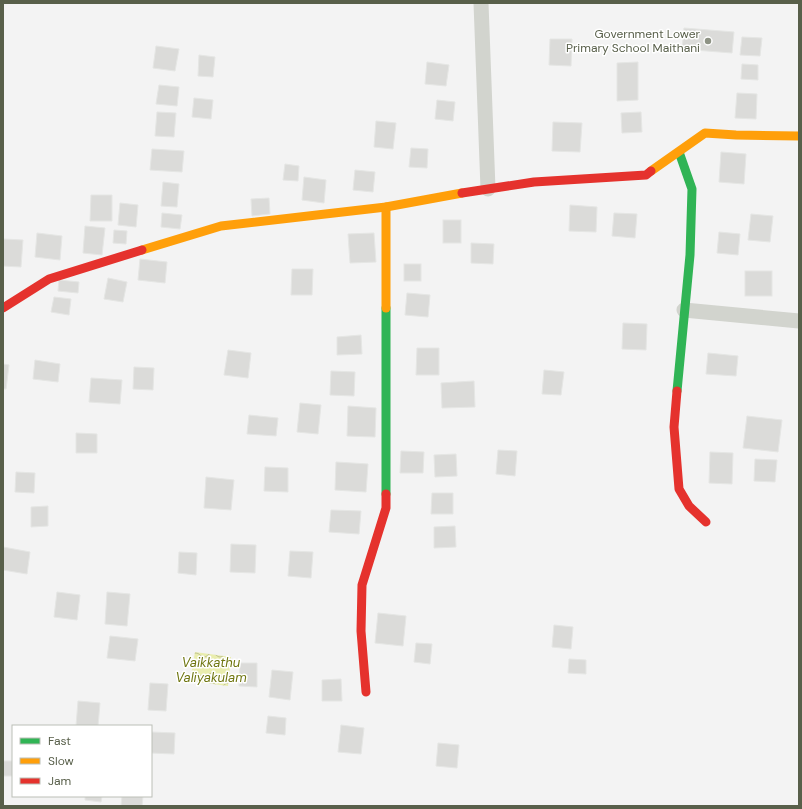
<svg xmlns="http://www.w3.org/2000/svg" width="802" height="809" font-family="'DM Sans',sans-serif">
  <defs>
    <pattern id="water-waves" width="16" height="10" patternUnits="userSpaceOnUse"><rect width="16" height="10" fill="#e9edae"/><path d="M0 5q4-4 8 0t8 0" fill="none" stroke="#c0c390"/></pattern>
  </defs>
  <rect width="100%" height="100%" fill="#f3f3f3"/>
  <polygon fill="url(#water-waves)" points="195,652 231,657 228,686 190,681"/>
  <g fill="#dbdbd9" stroke="#e5e6e4">
    <polygon points="684,28 734,32 732,53 682,49"/>
    <polygon points="742,37 762,38 760,56 740,55"/>
    <polygon points="550,39 572,39 571,66 549,65"/>
    <polygon points="156,46 179,49 175,71 153,68"/>
    <polygon points="199,55 215,57 213,77 198,76"/>
    <polygon points="427,62 449,65 446,86 425,84"/>
    <polygon points="638,62 638,100 617,101 617,63"/>
    <polygon points="742,64 758,65 758,80 741,79"/>
    <polygon points="159,85 179,87 177,106 156,104"/>
    <polygon points="737,93 757,94 756,119 735,118"/>
    <polygon points="194,98 213,100 211,119 192,117"/>
    <polygon points="437,100 455,102 453,121 435,119"/>
    <polygon points="157,112 176,113 174,137 155,136"/>
    <polygon points="641,112 642,132 622,133 621,113"/>
    <polygon points="376,121 396,123 393,149 374,147"/>
    <polygon points="553,122 582,123 580,152 552,151"/>
    <polygon points="411,148 428,149 427,168 409,167"/>
    <polygon points="152,149 184,151 182,172 150,170"/>
    <polygon points="721,152 746,154 744,184 719,182"/>
    <polygon points="285,164 299,166 298,181 283,180"/>
    <polygon points="355,170 375,172 373,192 353,190"/>
    <polygon points="304,177 326,180 324,203 302,200"/>
    <polygon points="163,182 179,184 177,207 161,206"/>
    <polygon points="91,195 112,195 112,221 90,221"/>
    <polygon points="269,198 270,214 252,216 251,199"/>
    <polygon points="120,203 138,205 136,227 118,225"/>
    <polygon points="570,205 597,207 596,232 569,231"/>
    <polygon points="162,213 182,215 180,229 161,227"/>
    <polygon points="614,213 637,214 635,238 612,236"/>
    <polygon points="751,214 773,216 770,242 748,240"/>
    <rect x="443" y="220" width="18" height="23"/>
    <polygon points="85,226 105,228 102,255 83,253"/>
    <polygon points="114,230 127,231 126,244 113,243"/>
    <polygon points="719,232 740,234 738,255 717,253"/>
    <polygon points="37,233 62,236 60,260 35,257"/>
    <polygon points="374,233 376,262 350,263 348,234"/>
    <polygon points="3,239 23,240 21,267 3,266"/>
    <polygon points="471,243 494,244 493,264 471,263"/>
    <polygon points="140,259 167,262 165,283 138,280"/>
    <rect x="404" y="264" width="17" height="17"/>
    <polygon points="292,269 313,269 312,295 291,295"/>
    <rect x="745" y="271" width="27" height="25"/>
    <polygon points="108,278 127,282 123,302 104,299"/>
    <polygon points="59,280 79,282 78,293 58,291"/>
    <polygon points="407,293 430,295 428,317 405,315"/>
    <polygon points="54,297 71,299 69,315 51,312"/>
    <polygon points="623,323 647,324 646,350 622,349"/>
    <polygon points="361,335 362,354 337,355 337,337"/>
    <polygon points="417,348 439,348 439,375 416,375"/>
    <polygon points="228,350 251,353 248,378 224,375"/>
    <polygon points="708,353 738,356 736,376 706,374"/>
    <polygon points="35,360 60,364 58,382 33,379"/>
    <polygon points="3,364 9,365 6,389 3,389"/>
    <polygon points="134,367 154,368 153,390 133,389"/>
    <polygon points="544,370 564,372 561,395 542,394"/>
    <polygon points="331,371 355,372 354,396 330,395"/>
    <polygon points="91,378 122,380 120,404 89,402"/>
    <polygon points="474,381 475,407 442,408 441,383"/>
    <polygon points="300,403 321,405 318,434 297,432"/>
    <polygon points="348,406 376,408 375,437 347,436"/>
    <polygon points="249,415 278,418 276,436 247,434"/>
    <polygon points="747,416 782,420 778,452 743,448"/>
    <polygon points="76,433 97,434 97,453 76,453"/>
    <polygon points="498,450 517,451 515,476 496,474"/>
    <polygon points="401,451 424,452 423,473 400,473"/>
    <polygon points="710,452 733,453 732,484 709,483"/>
    <polygon points="456,454 457,476 435,477 434,455"/>
    <polygon points="755,459 777,460 775,482 754,481"/>
    <polygon points="336,462 368,464 366,492 335,490"/>
    <polygon points="265,467 288,468 288,492 264,491"/>
    <polygon points="16,472 35,473 34,493 15,492"/>
    <polygon points="206,477 234,480 231,510 204,508"/>
    <polygon points="432,493 453,493 453,514 431,514"/>
    <polygon points="48,506 48,526 31,527 31,507"/>
    <polygon points="331,510 361,511 359,534 329,532"/>
    <polygon points="455,526 456,547 434,548 434,527"/>
    <polygon points="231,544 256,545 255,573 230,572"/>
    <polygon points="3,547 30,552 27,574 3,570"/>
    <polygon points="290,551 313,552 311,578 288,576"/>
    <polygon points="179,552 197,553 196,575 178,573"/>
    <polygon points="57,592 80,595 77,620 54,617"/>
    <polygon points="107,592 130,594 127,626 105,624"/>
    <polygon points="378,613 406,616 403,646 375,643"/>
    <polygon points="554,625 573,627 571,649 552,647"/>
    <polygon points="110,636 138,639 135,661 107,658"/>
    <polygon points="416,643 432,644 430,664 414,662"/>
    <polygon points="569,659 586,660 586,674 568,673"/>
    <polygon points="240,663 257,663 257,687 239,686"/>
    <polygon points="272,670 293,672 290,700 269,697"/>
    <polygon points="341,679 342,701 322,701 322,680"/>
    <polygon points="150,683 168,684 166,711 148,710"/>
    <polygon points="78,701 100,703 98,726 76,726"/>
    <polygon points="268,716 286,718 285,735 266,733"/>
    <polygon points="341,725 364,728 361,754 338,752"/>
    <polygon points="151,732 175,733 174,754 151,753"/>
    <polygon points="438,743 459,745 457,768 436,766"/>
    <rect x="3" y="761" width="10" height="15"/>
    <polygon points="85,796 102,796 101,802 85,800"/>
    <polygon points="122,796 143,796 142,806 121,806"/>
  </g>
  <g fill="none" stroke-linecap="round" stroke-linejoin="round">
    <g stroke="#d2d4ce" stroke-width="15">
      <polyline points="481,3 488,189"/>
      <polyline points="684,310 799,321"/>
    </g>
    <g stroke="#30b455" stroke-width="9">
      <polyline points="386,308 386,494"/>
      <polyline points="677,391 690,255 692,189 679,152"/>
    </g>
    <g stroke="#ff9f0a" stroke-width="9">
      <polyline points="651,171 705,133 736,135 799,136"/>
      <polyline points="386,207 386,308"/>
      <polyline points="142,250 221,226 386,207 462,193"/>
    </g>
    <g stroke="#e5322d" stroke-width="9">
      <polyline points="462,193 534,182 646,175 651,171"/>
      <polyline points="3,308 49,279 142,250"/>
      <polyline points="677,391 674,427 679,489 689,506 706,522"/>
      <polyline points="366,692 361,631 362,585 386,508 386,494"/>
    </g>
  </g>
  <circle fill="#8e9385" stroke="#fff" stroke-width="1.5" cx="708" cy="41" r="4"/>
  <g text-anchor="middle" stroke-width="3" stroke-linejoin="round" paint-order="stroke">
    <g font-size="12" fill="#585f4a" stroke="#fff" text-anchor="end">
      <text x="700" y="38">Government Lower<tspan x="700" dy="14">Primary School Maithani</tspan></text>
    </g>
    <g font-size="13" font-style="italic" fill="#6f7610" stroke="#fff">
      <text x="211" y="667">Vaikkathu<tspan x="211" dy="15">Valiyakulam</tspan></text>
    </g>
  </g>
  <rect width="802" height="809" fill="none" stroke="#585f4a" stroke-width="8"/>
  <rect x="12" y="725" width="140" height="72" fill="#ffffff" stroke="#bcbfb7"/>
  <rect x="20" y="738" width="20" height="6" fill="#30b455" stroke="#bcbfb7"/>
  <text x="48" y="745" font-size="12" fill="#585f4a">Fast</text>
  <rect x="20" y="758" width="20" height="6" fill="#ff9f0a" stroke="#bcbfb7"/>
  <text x="48" y="765" font-size="12" fill="#585f4a">Slow</text>
  <rect x="20" y="778" width="20" height="6" fill="#e5322d" stroke="#bcbfb7"/>
  <text x="48" y="785" font-size="12" fill="#585f4a">Jam</text>
</svg>
